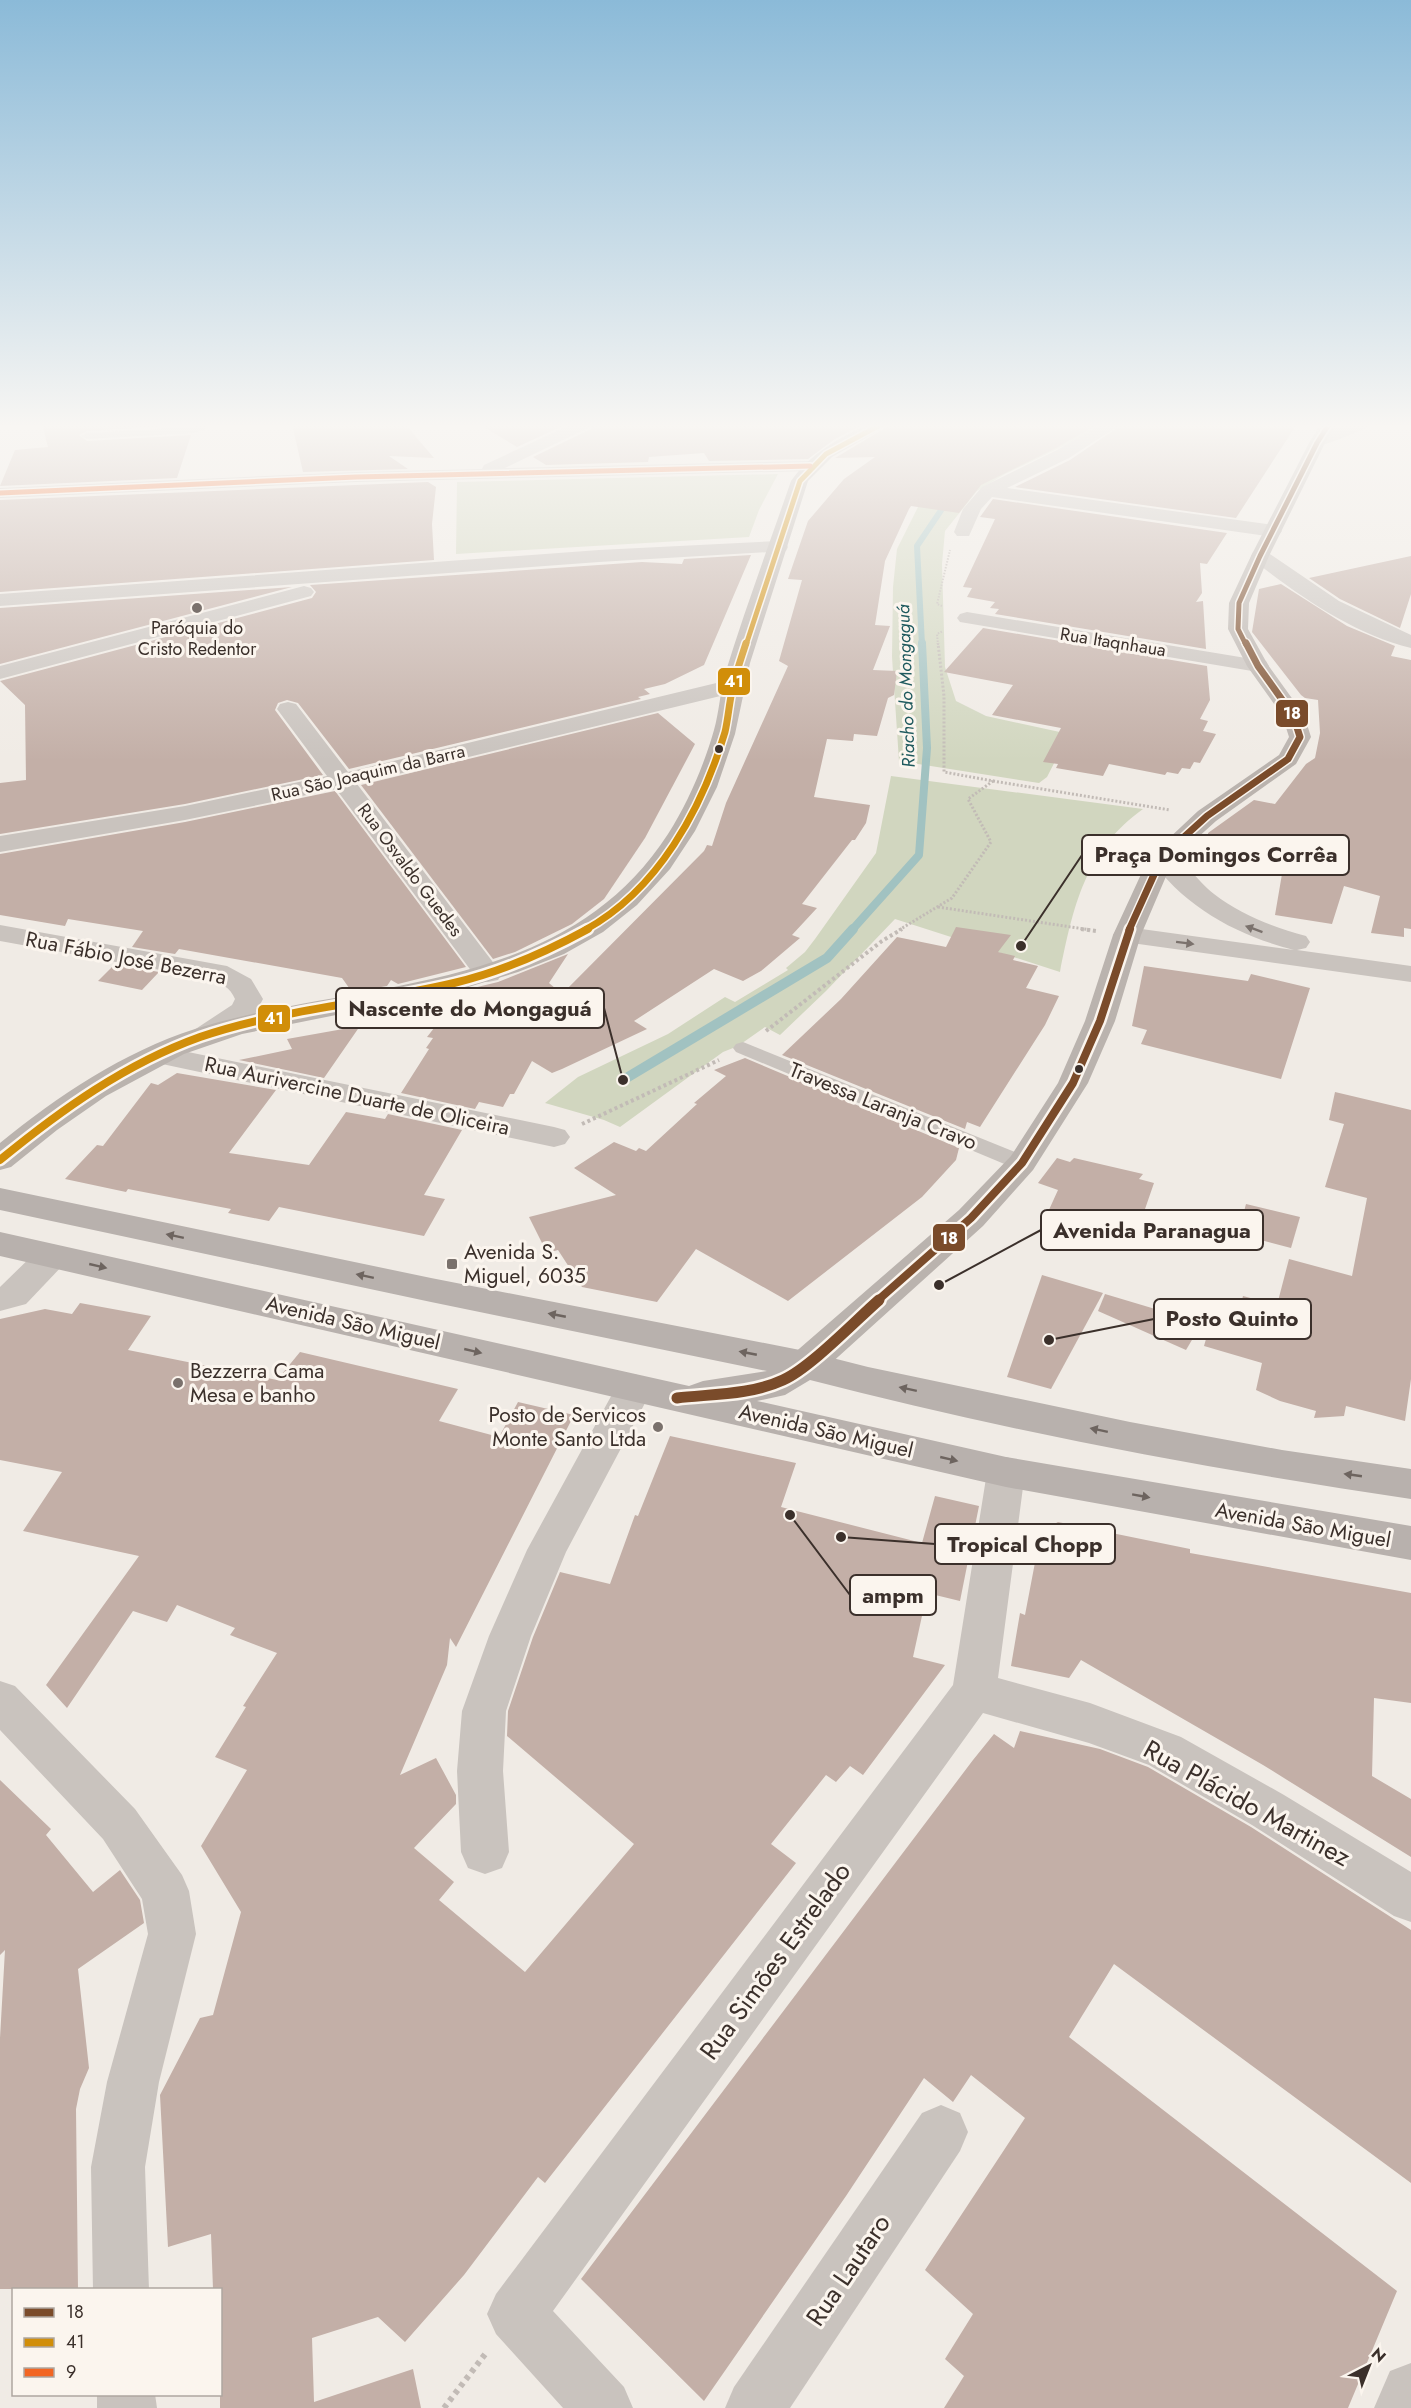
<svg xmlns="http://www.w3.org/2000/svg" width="1411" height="2408" font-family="Jost,sans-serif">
  <rect width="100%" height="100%" fill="#f0ebe5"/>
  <g fill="#d1d6bf">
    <polygon points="1025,424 1098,424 1082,437 1005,474 977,491 945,531 942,564 945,667 956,701 986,716 1069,734 1047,777 1039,783 899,761 892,657 893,587 897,549 920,503"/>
    <polygon points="778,474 759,510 749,537 456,554 457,482"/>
    <path d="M 891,776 L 1143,809 C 1085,850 1073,908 1060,972 L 895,919 L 826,991 L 780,1035 L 765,1027 L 738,1046 L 723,1052 L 620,1127 L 604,1120 L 545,1103 L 578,1077 L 668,1034 L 725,997 L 735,1002 L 788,970 L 786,968 L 805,952 L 815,939 L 876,853 Z"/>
  </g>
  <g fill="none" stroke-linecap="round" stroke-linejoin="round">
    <polyline stroke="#a1c2c1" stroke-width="6" points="922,645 917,546 948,500"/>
    <polyline stroke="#a1c2c1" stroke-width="8" points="852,930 919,855 927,748 922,643"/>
    <polyline stroke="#a1c2c1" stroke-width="10" points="623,1080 827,958 853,929"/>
  </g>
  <g fill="#c3afa7">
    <polygon points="42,424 194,424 87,431 79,435 87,441 191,435 177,478 0,486 15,450 48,447"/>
    <polygon points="292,424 405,424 434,458 389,456 408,469 303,472"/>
    <polygon points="479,424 567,424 517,447"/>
    <polygon points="594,424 864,424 835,439 808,459 709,461 704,453 649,457 648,462 546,465 533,457 591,429"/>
    <polygon points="892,424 1098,424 1056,448 981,485 959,513 911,506 909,509 885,561 875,625 890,626 873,670 897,671 894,695 888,698 877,736 854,734 853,741 827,739 814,797 870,805 866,823 855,840 852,840 802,904 817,908 792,935 800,938 761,971 743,981 714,969 634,1021 647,1029 562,1069 552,1073 532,1061 514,1094 510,1094 503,1107 479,1102 475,1109 401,1093 429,1049 426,1048 433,1038 427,1037 449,1009 428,999 498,982 568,954 549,983 562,994 704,851 707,845 712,846 726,803 788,666 779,661 802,580 788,579 808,521 844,479 875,457 835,458"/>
    <polygon points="1123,424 1297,424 1236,518 1015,487 1070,460"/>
    <polygon points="428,482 436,487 432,524 434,560 0,592 0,500"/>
    <polygon points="993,499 1227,533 1207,564 1200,563 1202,593 1196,602 1203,601 1206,649 995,614 999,609 990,608 995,602 967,597 972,588 963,587 995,519 980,517"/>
    <polygon points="751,555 704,665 665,684 644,689 650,694 638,697 641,699 349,769 298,703 287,700 278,703 275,710 323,775 185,804 0,834 0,783 26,780 25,705 0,681 312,598 316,592 310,585 642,562 682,564 684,559"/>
    <polygon points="1411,556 1411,594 1400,628 1340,599 1309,578"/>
    <polygon points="1281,584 1347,626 1395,646 1391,656 1411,660 1411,929 1404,928 1404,937 1371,933 1380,896 1344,886 1332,924 1275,915 1282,874 1207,859 1208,833 1254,800 1275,804 1306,764 1315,758 1320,733 1318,700 1305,698 1301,695 1252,632 1259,589"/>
    <polygon points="292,587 0,664 0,608"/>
    <polygon points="983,628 1207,666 1210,700 1200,719 1208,721 1203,731 1216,734 1200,763 1194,762 1190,769 1182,768 1178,774 1167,772 1165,775 1109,764 1103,776 1056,768 1058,764 1043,762 1061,728 992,715 1013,685 944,672"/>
    <polygon points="658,713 695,744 645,838 604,899 572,924 515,952 493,959 361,785"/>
    <polygon points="335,791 466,967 398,984 391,980 387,986 352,992 342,978 179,949 175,954 132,947 143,931 68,919 65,926 0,915 0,854 185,822"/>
    <polygon points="956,927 1011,935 998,952 1015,956 1013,960 1038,966 1026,988 1059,996 1045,1025 980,1127 967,1122 965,1129 782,1055 841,999 897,937 946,947"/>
    <polygon points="115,964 159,972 142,990 98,981"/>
    <polygon points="1144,966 1248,981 1251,974 1310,988 1281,1079 1141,1044 1147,1030 1132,1026"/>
    <polygon points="360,1026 324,1078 239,1060 292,1049 287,1039"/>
    <polygon points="745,1058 959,1148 956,1160 922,1197 788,1301 696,1249 657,1302 582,1287 558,1250 547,1253 529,1217 616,1195 574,1168 614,1142 636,1151 639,1148 646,1151 697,1104 694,1103 726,1076 714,1070"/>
    <polygon points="177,1073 276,1090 229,1153 309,1165 346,1112 385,1119 388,1114 462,1130 424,1195 445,1199 424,1236 279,1207 269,1221 228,1213 231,1209 128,1189 126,1192 65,1179 97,1145 103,1146 151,1083 158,1085"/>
    <polygon points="1335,1092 1411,1110 1411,1379 1405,1421 1346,1406 1344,1416 1314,1418 1316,1411 1280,1401 1256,1390 1262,1363 1204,1346 1216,1304 1239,1311 1243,1296 1277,1305 1289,1259 1352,1276 1367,1198 1325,1187 1344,1124 1329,1120"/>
    <polygon points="1057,1158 1070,1162 1074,1158 1143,1174 1139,1179 1154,1183 1136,1235 1048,1212 1058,1190 1038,1183"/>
    <polygon points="1246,1204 1300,1217 1291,1248 1238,1234"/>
    <polygon points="1042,1275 1103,1293 1051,1389 1007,1377"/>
    <polygon points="1105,1294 1202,1323 1186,1350 1098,1311"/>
    <polygon points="80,1303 151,1316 128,1350 277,1380 300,1352 458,1389 439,1421 499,1437 518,1402 574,1415 456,1647 450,1638 447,1665 400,1775 436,1758 456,1795 456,1804 414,1848 454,1882 439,1900 525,1972 634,1844 507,1736 508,1711 533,1637 560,1572 610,1584 635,1515 638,1516 670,1436 796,1463 781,1507 922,1543 935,1496 979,1506 960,1601 927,1593 913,1657 945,1665 863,1775 850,1766 836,1782 826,1775 771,1844 796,1863 545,2183 538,2177 464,2275 405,2342 378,2317 312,2338 314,2402 413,2369 421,2408 220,2408 220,2289 213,2289 211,2234 168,2247 160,2095 200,2018 213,2015 241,1912 201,1846 247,1770 215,1757 246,1707 243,1706 277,1653 230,1635 235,1628 177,1605 167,1622 133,1611 67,1708 46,1685 139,1556 23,1531 62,1472 0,1460 0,1319 45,1309 72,1314"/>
    <polygon points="1058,1522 1190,1549 1190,1553 1411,1593 1411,1703 1374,1698 1372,1776 1411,1799 1411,1857 1263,1765 1081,1660 1069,1678 1011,1666 1020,1613 1025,1615 1041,1531"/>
    <polygon points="1020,1731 1100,1749 1148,1767 1251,1827 1411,1930 1411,2183 1114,1964 1069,2037 1397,2291 1348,2408 944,2408 964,2376 945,2359 973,2314 925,2270 1025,2118 971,2075 953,2102 924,2078 846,2196 704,2401 581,2279 973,1760 994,1734 1014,1748"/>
    <polygon points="0,1780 51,1829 46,1835 93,1892 120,1870 140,1900 144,1923 78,1969 89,2068 80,2089 76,2109 78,2289 0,2289 0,2038 5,1950 0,1955"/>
  </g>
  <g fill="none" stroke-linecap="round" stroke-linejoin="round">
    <g stroke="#c2bbb6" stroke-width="2" stroke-dasharray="1.5 1.5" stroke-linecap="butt">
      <polyline points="942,606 937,604 950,550"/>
      <polyline points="938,645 937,634 943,631"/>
    </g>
    <g stroke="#c2bbb6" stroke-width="3" stroke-dasharray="2 2" stroke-linecap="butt">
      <polyline points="993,781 1170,810"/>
      <polyline points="938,907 1091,930"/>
      <polyline points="899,930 952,898 991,842 968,799 993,781 944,772 944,696 938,643"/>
    </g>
    <g stroke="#c2bbb6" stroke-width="4" stroke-dasharray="3 3" stroke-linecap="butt">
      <polyline points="1081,929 1096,931"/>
      <polyline points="766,1031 882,941 902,929"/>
      <polyline points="582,1124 719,1060"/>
    </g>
    <polyline stroke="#c2bbb6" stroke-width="6" stroke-dasharray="4.5 4.5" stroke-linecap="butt" points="444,2408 486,2353"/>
    <g fill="#c9c3be" fill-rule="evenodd">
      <polygon points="197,424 207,424 204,430 194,433 87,439 81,436 87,433 193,427"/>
      <polygon points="743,1042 1030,1158 1033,1163 1030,1168 1022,1170 1014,1168 736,1052 733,1048 736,1044"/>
    </g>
    <g fill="#c9c3be" fill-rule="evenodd">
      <polygon points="572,424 592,424 590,427 505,468 810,461 816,462 818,466 816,470 810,471 356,482 0,498 0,488 356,472 482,469 484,465"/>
      <polygon points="1102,424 1121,424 1069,458 1007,488 1273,525 1279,527 1282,531 1279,535 1273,537 992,497 981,509 969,536 957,536 954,532 963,509 982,487 1057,450"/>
      <path d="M 1347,424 L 1370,424 L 1368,427 C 1356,432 1320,449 1311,446 L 1309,443 L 1324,432 Z"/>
      <polygon points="779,541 786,543 788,547 786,551 599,562 0,606 0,594 599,550"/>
      <path d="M 1260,550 L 1267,552 L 1339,601 L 1411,635 L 1411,648 C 1353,634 1299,596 1253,560 L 1251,556 L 1253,552 Z"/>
      <polygon points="304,586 311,588 314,592 311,596 0,679 0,666"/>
      <polygon points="967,612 1258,660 1266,661 1269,666 1266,671 1258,672 960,622 957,618 960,614"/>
      <polygon points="733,679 741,681 744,686 741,691 357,784 502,974 498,980 488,982 478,980 336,789 185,820 0,852 0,836 185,806 327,776 277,709 280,704 288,702 296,704 348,772"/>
      <path d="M 1162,849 C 1179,853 1198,882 1214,894 C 1241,915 1273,927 1306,936 L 1310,942 L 1306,948 L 1297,950 L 1411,966 L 1411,982 L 1117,941 L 1113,935 L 1117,929 L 1127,927 L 1294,950 C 1236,935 1184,907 1149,857 L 1153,852 Z"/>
      <path d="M 0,925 L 227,966 L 251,979 L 263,999 L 254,1016 L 211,1044 L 201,1047 L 191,1044 L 186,1038 L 191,1032 L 232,1005 L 235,999 C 230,987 222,984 210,979 L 0,941 Z"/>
      <polygon points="159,1046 554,1127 565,1130 570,1137 565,1144 554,1147 148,1061 144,1055 148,1049"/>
      <polygon points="52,1244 64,1248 69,1256 64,1264 26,1304 0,1311 0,1287 40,1248"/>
      <polygon points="634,1374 647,1378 653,1388 566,1552 531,1636 506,1711 503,1771 509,1852 502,1868 485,1874 468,1868 461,1852 457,1771 462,1711 489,1636 527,1550 621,1378"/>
      <polygon points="1006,1457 1020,1461 1025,1472 998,1678 1090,1703 1181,1737 1284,1795 1411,1872 1411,1922 1394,1916 1252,1825 1149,1765 1089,1743 983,1713 553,2311 624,2387 633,2408 563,2408 496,2334 487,2314 496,2294 953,1685 987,1472 992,1461"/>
      <polygon points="0,1681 15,1686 135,1809 182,1875 189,1891 196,1934 159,2082 145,2167 149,2290 93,2290 91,2167 107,2082 148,1934 142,1899 103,1839 0,1730"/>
      <polygon points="941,2105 960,2113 968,2132 960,2151 790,2408 725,2408 734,2387 922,2113"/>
      <polygon points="1411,2363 1411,2408 1374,2408 1390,2371"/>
      <polygon points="97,2394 155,2394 157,2408 97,2408"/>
    </g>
    <g fill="#bab3ae" fill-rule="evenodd">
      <path d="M 869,424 L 890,424 L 832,457 L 808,481 L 750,663 L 735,734 L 717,787 L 695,831 L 670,869 L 637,905 L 603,932 L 564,954 L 518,972 L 455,991 L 242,1034 L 184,1054 L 106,1096 L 57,1130 L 11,1167 L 0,1170 L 0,1143 C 58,1096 123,1052 195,1029 C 359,978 563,997 668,834 C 688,803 704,765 714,730 C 719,712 720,693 725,674 C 745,609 769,545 791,481 C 811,453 839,438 869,424 Z"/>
      <polygon points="1321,424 1337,424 1325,443 1269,556 1249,603 1248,629 1268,665 1304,715 1311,737 1296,764 1216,821 1173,860 1141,935 1115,1021 1088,1083 1033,1170 983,1226 818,1375 805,1379 792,1375 787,1365 792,1355 959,1210 1011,1156 1058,1083 1085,1021 1113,935 1149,857 1198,811 1279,755 1289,737 1282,715 1247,666 1228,629 1229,603 1251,556 1309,443"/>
    </g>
    <path fill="#b8b1ad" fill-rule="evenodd" d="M 0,1188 L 431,1278 L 805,1351 L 868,1367 L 1130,1422 L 1282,1450 L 1411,1469 L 1411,1499 C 1209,1469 1007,1431 810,1380 L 785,1395 L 757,1401 L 1006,1457 L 1411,1526 L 1411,1560 L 1006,1487 L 0,1256 L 0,1232 L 689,1386 L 703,1381 L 767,1371 L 431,1302 L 0,1210 Z"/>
    <defs>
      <polyline id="bus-1-far3" points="1246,645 1238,629 1239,603 1260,556 1317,443 1329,424"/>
      <polyline id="bus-1-far2" points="1129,930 1162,857 1207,816 1288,759 1300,737 1293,715 1258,666 1246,643"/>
      <polyline id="bus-1-far1" points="877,1301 971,1218 1022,1163 1073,1083 1100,1021 1130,929"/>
      <path id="bus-1" d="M 677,1398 C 711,1394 751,1395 783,1380 C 810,1368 855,1321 879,1300"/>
      <polyline id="bus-2-far2" points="746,645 800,481 826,454 882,424"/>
      <path id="bus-2-far1" d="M 585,930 C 658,890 702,809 725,732 C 728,719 729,705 732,691 C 735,675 741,659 746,643"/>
      <path id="bus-2" d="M 0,1160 C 61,1110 125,1064 200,1037 C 282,1009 370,1003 454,983 C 501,972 546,952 588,929"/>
      <polyline id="bus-3" points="0,493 356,477 810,466"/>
    </defs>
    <use href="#bus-1-far3" stroke="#fbf5ee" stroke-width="8"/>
    <use href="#bus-1-far2" stroke="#fbf5ee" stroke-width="10"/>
    <use href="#bus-1-far1" stroke="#fbf5ee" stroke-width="13"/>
    <use href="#bus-1" stroke="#fbf5ee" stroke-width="16"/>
    <use href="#bus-2-far2" stroke="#fbf5ee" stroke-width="8"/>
    <use href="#bus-2-far1" stroke="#fbf5ee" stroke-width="10"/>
    <use href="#bus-2" stroke="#fbf5ee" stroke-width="13"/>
    <use href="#bus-3" stroke="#fbf5ee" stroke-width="8"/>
    <use href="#bus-1-far3" stroke="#7a4b2a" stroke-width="5"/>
    <use href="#bus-1-far2" stroke="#7a4b2a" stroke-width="7"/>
    <use href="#bus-1-far1" stroke="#7a4b2a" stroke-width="8"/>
    <use href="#bus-1" stroke="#7a4b2a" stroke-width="11"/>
    <use href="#bus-2-far2" stroke="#d18e09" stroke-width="5"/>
    <use href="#bus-2-far1" stroke="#d18e09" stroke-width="7"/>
    <use href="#bus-2" stroke="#d18e09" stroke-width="8"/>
    <use href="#bus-3" stroke="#f26522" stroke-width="5"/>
  </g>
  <defs><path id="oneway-solid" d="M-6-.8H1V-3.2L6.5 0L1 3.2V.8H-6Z" transform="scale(1.5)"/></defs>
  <g fill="#7b726d">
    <use href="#oneway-solid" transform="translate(1254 929) rotate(-160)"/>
    <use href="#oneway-solid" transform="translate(1185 943) rotate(7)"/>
  </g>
  <g fill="#6d645f">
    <use href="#oneway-solid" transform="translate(175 1236) rotate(-168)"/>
    <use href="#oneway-solid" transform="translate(98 1266) rotate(13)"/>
    <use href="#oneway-solid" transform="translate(365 1276) rotate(-168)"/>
    <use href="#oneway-solid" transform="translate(557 1315) rotate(-169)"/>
    <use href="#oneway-solid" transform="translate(473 1351) rotate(13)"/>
    <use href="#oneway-solid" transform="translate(748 1353) rotate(-169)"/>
    <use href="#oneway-solid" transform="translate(908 1389) rotate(-168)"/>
    <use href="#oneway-solid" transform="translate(1099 1430) rotate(-168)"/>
    <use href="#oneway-solid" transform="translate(949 1459) rotate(13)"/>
    <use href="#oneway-solid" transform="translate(1353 1475) rotate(-172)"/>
    <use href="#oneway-solid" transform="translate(1141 1496) rotate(10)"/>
  </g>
  <linearGradient id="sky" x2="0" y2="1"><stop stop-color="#8bbad8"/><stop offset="0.56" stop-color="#f8f6f3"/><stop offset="1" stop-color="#f8f6f3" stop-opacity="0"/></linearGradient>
  <rect width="1411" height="761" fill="url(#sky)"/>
  <g fill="#7a716c" stroke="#fbf5ee" stroke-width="2">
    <circle cx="197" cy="608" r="6"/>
    <rect x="446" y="1258" width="12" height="12" rx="3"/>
    <circle cx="178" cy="1383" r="6"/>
    <circle cx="658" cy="1427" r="6"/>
  </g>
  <g fill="#3b302b" stroke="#fbf5ee" stroke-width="2">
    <circle cx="719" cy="749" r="5"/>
    <circle cx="1079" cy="1069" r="5"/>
  </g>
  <g text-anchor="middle" stroke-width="6" stroke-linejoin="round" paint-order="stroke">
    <g font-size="18" fill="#3b302b" stroke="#fbf5ee">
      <text x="197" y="634">Paróquia do<tspan x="197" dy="21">Cristo Redentor</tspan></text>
    </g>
    <g font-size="18" fill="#3b302b" stroke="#fbf5ee">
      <text transform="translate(1113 642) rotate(9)" y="6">Rua Itaqnhaua</text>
      <text transform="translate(368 773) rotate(-13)" y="6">Rua São Joaquim da Barra</text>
      <text transform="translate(410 870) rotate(53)" y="6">Rua Osvaldo Guedes</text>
    </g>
    <g font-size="18" font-style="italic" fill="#1f5a5e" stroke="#fbf5ee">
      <text transform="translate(906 686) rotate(-92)" y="6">Riacho do Mongaguá</text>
    </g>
    <g font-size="21" fill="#3b302b" stroke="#fbf5ee">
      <text transform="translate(126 958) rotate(11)" y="7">Rua Fábio José Bezerra</text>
      <text transform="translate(357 1096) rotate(12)" y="7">Rua Aurivercine Duarte de Oliceira</text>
      <text transform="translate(883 1106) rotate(22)" y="7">Travessa Laranja Cravo</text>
      <text transform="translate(353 1323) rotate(13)" y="7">Avenida São Miguel</text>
      <text transform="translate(826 1431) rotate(13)" y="7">Avenida São Miguel</text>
      <text transform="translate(1303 1525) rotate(10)" y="7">Avenida São Miguel</text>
    </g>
    <g font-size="21" fill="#3b302b" stroke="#fbf5ee" text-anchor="start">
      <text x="464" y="1259">Avenida S.<tspan x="464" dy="24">Miguel, 6035</tspan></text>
      <text x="190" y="1378">Bezzerra Cama<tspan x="190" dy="24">Mesa e banho</tspan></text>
      <text x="646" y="1422" text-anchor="end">Posto de Servicos<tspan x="646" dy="24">Monte Santo Ltda</tspan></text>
    </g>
    <g font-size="26" fill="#3b302b" stroke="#fbf5ee">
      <text transform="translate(1247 1803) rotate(29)" y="9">Rua Plácido Martinez</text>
      <text transform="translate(775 1961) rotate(-54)" y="9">Rua Simões Estrelado</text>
      <text transform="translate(848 2270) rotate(-56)" y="9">Rua Lautaro</text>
    </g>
  </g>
  <path fill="none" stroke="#3b302b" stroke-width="2" d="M1021 946L1082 855M623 1080L604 1008M939 1285L1041 1230M1049 1340L1154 1319M841 1537L935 1544M790 1515L850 1595"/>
  <g fill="#3b302b" stroke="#fbf5ee" stroke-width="2">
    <circle cx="1021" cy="946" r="6"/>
    <circle cx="623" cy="1080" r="6"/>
    <circle cx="939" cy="1285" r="6"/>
    <circle cx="1049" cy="1340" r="6"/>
    <circle cx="841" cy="1537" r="6"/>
    <circle cx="790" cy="1515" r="6"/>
  </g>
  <g fill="#fbf5ee" stroke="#3b302b" stroke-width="2">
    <rect x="1082" y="835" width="267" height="40" rx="6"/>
    <rect x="336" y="988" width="268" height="40" rx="6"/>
    <rect x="1041" y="1210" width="222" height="40" rx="6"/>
    <rect x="1154" y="1299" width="157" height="40" rx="6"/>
    <rect x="935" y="1524" width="180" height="40" rx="6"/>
    <rect x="850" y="1575" width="86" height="40" rx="6"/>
  </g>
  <g font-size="22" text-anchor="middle" font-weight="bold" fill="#3b302b">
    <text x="1216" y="862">Praça Domingos Corrêa</text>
    <text x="470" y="1016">Nascente do Mongaguá</text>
    <text x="1152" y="1238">Avenida Paranagua</text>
    <text x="1232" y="1326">Posto Quinto</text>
    <text x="1025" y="1552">Tropical Chopp</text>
    <text x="893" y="1603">ampm</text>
  </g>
  <g stroke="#fbf5ee" stroke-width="2">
    <rect x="717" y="667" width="34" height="29" rx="6" fill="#d18e09"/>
    <rect x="1275" y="699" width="34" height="29" rx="6" fill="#7a4b2a"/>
    <rect x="257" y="1004" width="34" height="29" rx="6" fill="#d18e09"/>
    <rect x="932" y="1223" width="34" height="29" rx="6" fill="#7a4b2a"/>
  </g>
  <g font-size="16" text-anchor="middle" font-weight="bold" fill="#fff">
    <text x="734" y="687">41</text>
    <text x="1292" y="719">18</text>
    <text x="274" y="1024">41</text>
    <text x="949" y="1244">18</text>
  </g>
  <rect x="12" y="2288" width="210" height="108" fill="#fbf5ee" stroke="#aea6a0" stroke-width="1.5"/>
  <rect x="24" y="2308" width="30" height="9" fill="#7a4b2a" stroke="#aea6a0" stroke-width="1.5"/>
  <text x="66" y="2318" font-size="18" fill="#3b302b">18</text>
  <rect x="24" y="2338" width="30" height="9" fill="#d18e09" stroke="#aea6a0" stroke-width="1.5"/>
  <text x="66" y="2348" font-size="18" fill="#3b302b">41</text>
  <rect x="24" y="2368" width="30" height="9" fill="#f26522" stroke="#aea6a0" stroke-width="1.5"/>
  <text x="66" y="2378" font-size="18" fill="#3b302b">9</text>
  <g transform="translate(1369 2366) rotate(42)" stroke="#fbf5ee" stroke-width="4.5" paint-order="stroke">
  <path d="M0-4.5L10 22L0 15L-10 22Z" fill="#3b302b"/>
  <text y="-9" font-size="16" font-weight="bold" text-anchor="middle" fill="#3b302b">N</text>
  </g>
</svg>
